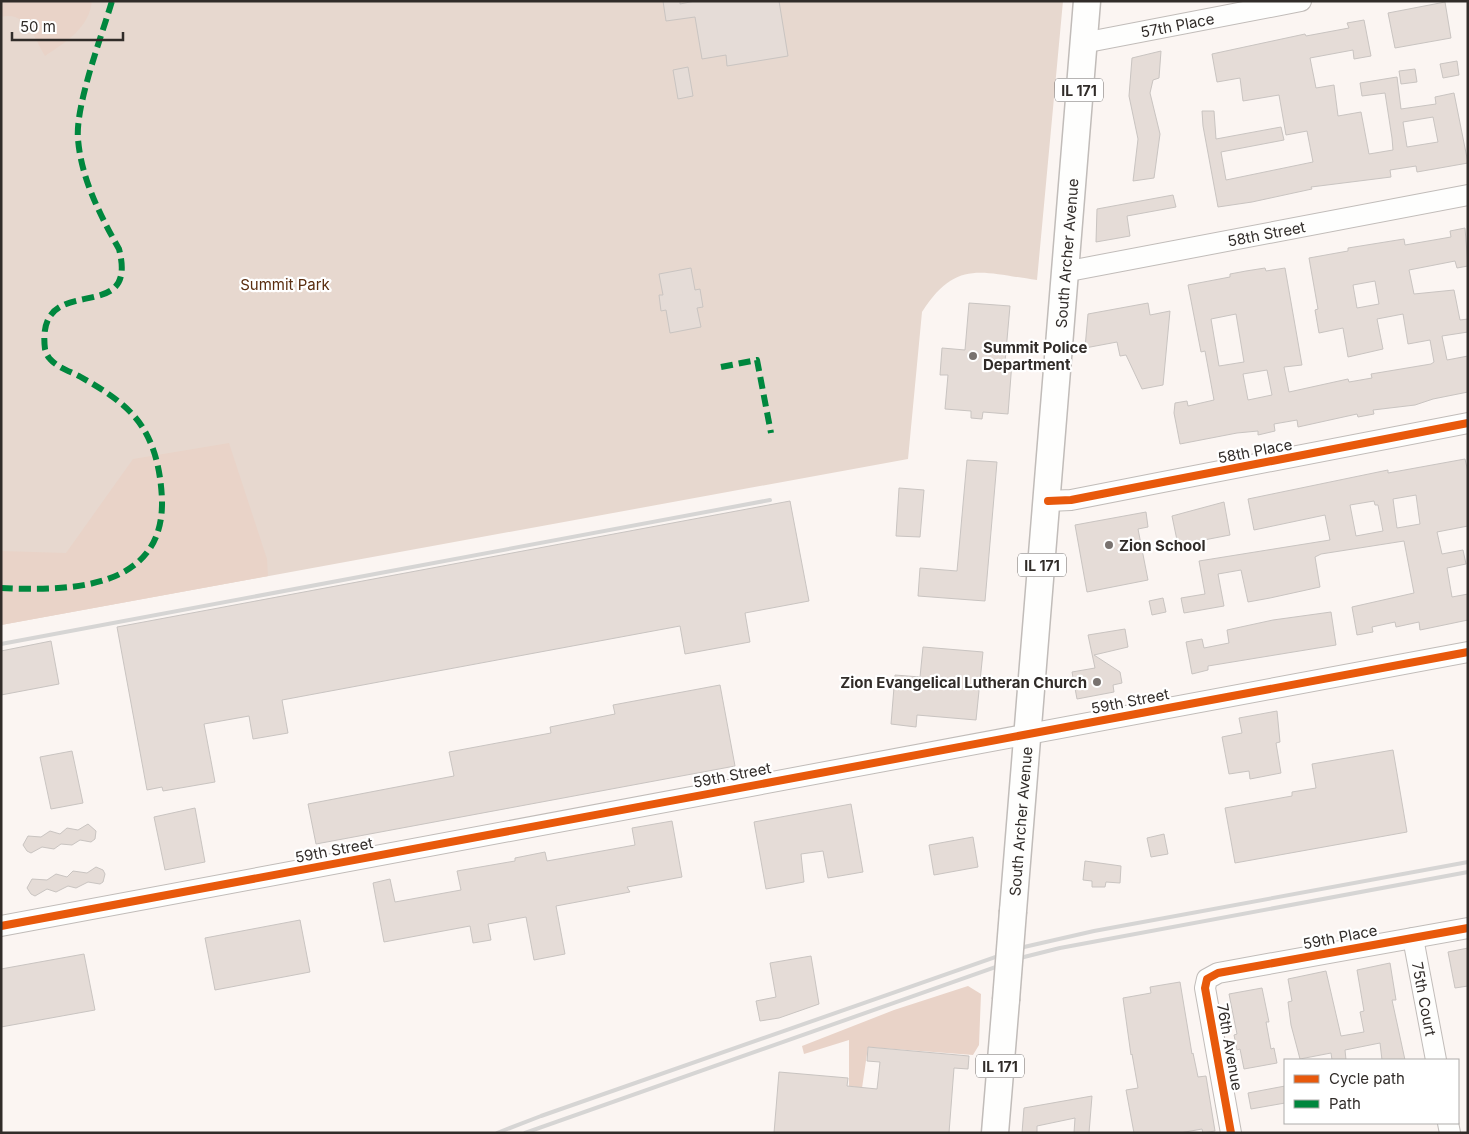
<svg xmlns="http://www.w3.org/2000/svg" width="1469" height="1134" font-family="Inter,sans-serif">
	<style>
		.green { fill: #e7d8cf }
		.forest { fill: #e9d3c8 }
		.building { fill: #e5dcd7; stroke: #c9c4c1; fill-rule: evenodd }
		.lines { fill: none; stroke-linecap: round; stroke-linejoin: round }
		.minor-casing { stroke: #c1bcb9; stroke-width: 22 }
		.major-casing { stroke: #c1bcb9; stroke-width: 29 }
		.minor { stroke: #fefefd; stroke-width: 20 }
		.major { stroke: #fefefd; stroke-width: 26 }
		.rail { stroke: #d6d5d4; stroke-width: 4 }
		.major-bridge-casing { stroke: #c1bcb9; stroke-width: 29; stroke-linecap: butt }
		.major-bridge { stroke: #fefefd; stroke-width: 26 }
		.quiet { stroke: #00873e; stroke-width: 6; stroke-dasharray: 12 6; stroke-linecap: butt }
		.cycleway-casing { stroke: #fff; stroke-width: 11 }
		.cycleway { stroke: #e8590c; stroke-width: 8 }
		.poi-dot { fill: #78726f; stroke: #fff; stroke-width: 2 }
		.labels { text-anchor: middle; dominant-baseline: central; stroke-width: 4.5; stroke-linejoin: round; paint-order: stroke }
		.shield { fill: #fff; stroke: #6f6b69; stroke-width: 1 }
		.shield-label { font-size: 14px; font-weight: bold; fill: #312c29 }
		.street-label { font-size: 15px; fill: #312c29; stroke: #fff }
		.park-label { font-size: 15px; fill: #5a2d0f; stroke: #fff }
		.poi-label { font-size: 15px; font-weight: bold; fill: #312c29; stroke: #fff; text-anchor: start }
	</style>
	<rect width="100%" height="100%" fill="#fbf5f2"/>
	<!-- green -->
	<path class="green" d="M 1,1 L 1063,1 L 1037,280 C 983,273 956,258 922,312 L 908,459 L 1,625 Z"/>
	<!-- forest -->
	<path class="forest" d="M 1,1 L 92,1 C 89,28 66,42 45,56 C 35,39 26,10 1,17 Z
		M 229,443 L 267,559 L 268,576 L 1,625 L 1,551 L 66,553 L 133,459 Z
		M 968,986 L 981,994 L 979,1045 L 973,1055 L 868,1047 L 862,1088 L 849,1086 L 849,1040 L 804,1054 L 802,1046 L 894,1010 Z"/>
	<!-- building -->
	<path class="building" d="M 663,1 L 680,1 L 680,4 L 695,1 L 779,1 L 788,56 L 727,66 L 726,55 L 702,59 L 695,17 L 666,21 Z
		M 1445,2 L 1451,38 L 1395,48 L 1388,13 Z
		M 1364,20 L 1371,56 L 1354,59 L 1353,50 L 1310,58 L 1316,88 L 1334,85 L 1338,116 L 1361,112 L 1369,154 L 1393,150 L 1392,138 L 1385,93 L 1362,96 L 1360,83 L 1397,77 L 1401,109 L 1436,104 L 1435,97 L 1454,93 L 1468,163 L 1417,172 L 1416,166 L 1390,170 L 1391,177 L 1311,187 L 1312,189 L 1252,202 L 1218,207 L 1203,126 L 1202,111 L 1214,111 L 1216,139 L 1281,127 L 1284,140 L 1221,152 L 1226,180 L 1313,162 L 1307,131 L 1286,135 L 1279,95 L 1243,101 L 1240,78 L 1217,82 L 1212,54 L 1305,34 L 1306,36 L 1349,28 L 1347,23 ZM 1433,117 L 1438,142 L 1407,147 L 1403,122 Z
		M 1161,51 L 1159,78 L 1153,80 L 1150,93 L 1160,134 L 1154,178 L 1133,181 L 1138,139 L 1129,96 L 1132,58 Z
		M 1457,61 L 1459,75 L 1443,78 L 1440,64 Z
		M 688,67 L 693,96 L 678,99 L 673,70 Z
		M 1415,69 L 1417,82 L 1401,84 L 1399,71 Z
		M 1173,195 L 1176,207 L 1127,216 L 1130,236 L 1096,242 L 1097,209 Z
		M 1465,228 L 1468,266 L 1457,268 L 1455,261 L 1409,270 L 1414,294 L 1454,290 L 1460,320 L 1468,319 L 1468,332 L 1442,336 L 1447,360 L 1468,356 L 1468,392 L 1433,399 L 1415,405 L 1373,410 L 1374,414 L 1358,417 L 1357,414 L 1298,427 L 1297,420 L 1274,424 L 1275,431 L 1258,435 L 1258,431 L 1237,433 L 1180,444 L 1174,413 L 1175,403 L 1187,401 L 1188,406 L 1214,400 L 1205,351 L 1201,352 L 1188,285 L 1230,277 L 1230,274 L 1246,271 L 1265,268 L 1266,271 L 1285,268 L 1302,365 L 1284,367 L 1289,392 L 1348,379 L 1349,382 L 1372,378 L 1371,374 L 1431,364 L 1434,362 L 1430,340 L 1408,344 L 1403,314 L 1377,319 L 1383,349 L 1348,357 L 1343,328 L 1319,333 L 1315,310 L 1318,309 L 1309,258 L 1348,251 L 1348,248 L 1404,239 L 1405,245 L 1451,237 L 1450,231 ZM 1375,281 L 1379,304 L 1357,308 L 1353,285 ZM 1236,314 L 1244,362 L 1219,366 L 1211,319 ZM 1267,370 L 1272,395 L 1248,400 L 1243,374 Z
		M 691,268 L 695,290 L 700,289 L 703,307 L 697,308 L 701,327 L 670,333 L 666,310 L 661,311 L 659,295 L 663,295 L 659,274 Z
		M 969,303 L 1010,306 L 1005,362 L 1012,362 L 1008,414 L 983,412 L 982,419 L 971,418 L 971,411 L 945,409 L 948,375 L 940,375 L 942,348 L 965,350 Z
		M 1148,303 L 1150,315 L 1170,311 L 1163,385 L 1142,389 L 1126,355 L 1120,356 L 1117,342 L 1085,348 L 1088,314 Z
		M 1465,459 L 1468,472 L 1468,526 L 1437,532 L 1442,554 L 1463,550 L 1466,564 L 1447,568 L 1452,597 L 1468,594 L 1468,620 L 1420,630 L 1419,622 L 1396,627 L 1395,622 L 1372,627 L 1373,632 L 1357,635 L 1352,607 L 1414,593 L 1404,541 L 1321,554 L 1315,557 L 1320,587 L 1270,598 L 1248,602 L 1241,570 L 1218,574 L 1224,606 L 1184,613 L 1181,598 L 1205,594 L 1199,561 L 1330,540 L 1325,515 L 1254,530 L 1248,499 L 1388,470 L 1388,473 ZM 1416,495 L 1420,524 L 1397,528 L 1393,499 ZM 1374,501 L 1375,505 L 1378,505 L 1383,531 L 1356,536 L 1350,505 Z
		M 967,460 L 997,462 L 985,601 L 918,596 L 920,568 L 957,571 Z
		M 899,488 L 924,490 L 920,537 L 896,536 Z
		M 790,501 L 809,601 L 745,613 L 750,642 L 685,654 L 680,626 L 282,700 L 288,733 L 253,739 L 249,716 L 204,724 L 215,782 L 163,791 L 162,787 L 147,790 L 117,627 Z
		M 1224,502 L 1230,535 L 1178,545 L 1172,516 Z
		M 1146,512 L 1148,527 L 1138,529 L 1148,580 L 1087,592 L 1075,525 Z
		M 1163,598 L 1166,612 L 1152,615 L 1149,601 Z
		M 1331,612 L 1336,645 L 1208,666 L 1208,670 L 1192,674 L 1186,642 L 1202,639 L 1204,648 L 1229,643 L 1227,630 L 1273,620 Z
		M 1125,629 L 1128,647 L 1094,655 L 1120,672 L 1122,683 L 1113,685 L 1114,692 L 1077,699 L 1072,672 L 1095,668 L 1088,635 Z
		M 51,641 L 59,684 L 1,695 L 1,651 Z
		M 923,647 L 983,652 L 976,720 L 917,715 L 916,727 L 891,724 L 895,675 L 920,677 Z
		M 720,685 L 735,766 L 316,844 L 308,804 L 454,776 L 449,752 L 551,733 L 550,727 L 615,714 L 613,705 Z
		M 1277,711 L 1280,742 L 1276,743 L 1281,773 L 1250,779 L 1249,771 L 1229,774 L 1222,737 L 1242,733 L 1239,718 Z
		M 1393,750 L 1407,832 L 1235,863 L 1225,808 L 1292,796 L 1292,792 L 1316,788 L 1312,764 Z
		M 72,751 L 83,803 L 51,809 L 40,757 Z
		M 851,804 L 863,872 L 828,878 L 823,851 L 801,854 L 804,882 L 766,889 L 754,822 Z
		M 195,808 L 205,862 L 165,870 L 154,817 Z
		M 672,821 L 682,877 L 627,887 L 630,892 L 556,906 L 565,954 L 534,960 L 526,917 L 488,924 L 491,940 L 473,943 L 470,926 L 384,942 L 373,883 L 390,879 L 395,902 L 461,890 L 457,871 L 515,861 L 515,858 L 545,852 L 547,861 L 635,845 L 632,828 Z
		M 88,824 L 96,831 L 95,839 L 91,842 L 80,840 L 72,845 L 61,844 L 54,849 L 42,847 L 31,853 L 27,851 L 23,845 L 28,836 L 41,837 L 50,831 L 60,834 L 67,828 L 78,830 Z
		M 1164,834 L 1168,854 L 1151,857 L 1147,838 Z
		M 973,837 L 978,867 L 934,875 L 929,845 Z
		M 1085,861 L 1121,866 L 1120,883 L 1106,882 L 1105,887 L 1092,887 L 1092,881 L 1083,880 Z
		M 96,867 L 103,870 L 105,874 L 103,882 L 100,884 L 88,882 L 76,888 L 68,886 L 56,892 L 47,889 L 35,896 L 31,894 L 27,888 L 32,879 L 47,880 L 56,874 L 67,877 L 73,871 L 87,873 Z
		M 300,920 L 310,972 L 215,990 L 205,938 Z
		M 1468,948 L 1468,986 L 1455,988 L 1448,952 Z
		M 84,954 L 95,1010 L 1,1027 L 1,969 Z
		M 811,956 L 819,1004 L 779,1018 L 760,1021 L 756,1001 L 776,997 L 770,963 Z
		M 1390,963 L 1396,1000 L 1392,1000 L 1405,1060 L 1382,1060 L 1380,1043 L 1345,1050 L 1346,1060 L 1332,1060 L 1331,1053 L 1300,1059 L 1291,1025 L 1288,1002 L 1292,1001 L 1288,979 L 1326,971 L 1341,1036 L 1364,1032 L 1360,1012 L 1364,1011 L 1357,970 Z
		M 1180,982 L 1192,1054 L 1193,1053 L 1198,1077 L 1206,1076 L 1215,1131 L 1203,1133 L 1202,1129 L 1180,1133 L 1134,1133 L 1126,1090 L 1138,1088 L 1132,1054 L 1131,1055 L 1123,998 L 1151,993 L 1150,987 Z
		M 1262,988 L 1269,1022 L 1266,1022 L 1271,1049 L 1274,1048 L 1277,1063 L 1244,1069 L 1240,1049 L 1237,1050 L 1234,1035 L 1237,1034 L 1229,994 Z
		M 868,1047 L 969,1056 L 968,1069 L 954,1068 L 949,1133 L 774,1133 L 779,1072 L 848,1078 L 847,1086 L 877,1089 L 880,1062 L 867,1061 Z
		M 1285,1086 L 1285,1103 L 1251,1109 L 1248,1093 Z
		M 1092,1096 L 1089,1133 L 1074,1133 L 1075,1118 L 1037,1126 L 1037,1133 L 1022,1133 L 1024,1108 Z"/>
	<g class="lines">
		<defs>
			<g id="minor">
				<path id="s1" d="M 1083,43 L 1301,1"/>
				<path id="s2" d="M 1064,272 L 1468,195"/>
				<path d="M 1048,501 L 1071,500 L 1163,482 L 1468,423"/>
				<path d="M 1,926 L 1468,652"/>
				<path id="s3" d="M 1413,938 L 1436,1060"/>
				<path d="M 1448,1123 L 1450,1133"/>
				<path d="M 1231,1133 L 1205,988 L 1207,979 L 1218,973 L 1468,928"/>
			</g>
			<g id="major">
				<path id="s4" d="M 1013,911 L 1087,1"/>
				<path d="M 995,1133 L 1006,1000"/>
			</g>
		</defs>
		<!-- minor casing -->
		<use href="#minor" class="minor-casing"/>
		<!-- major casing -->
		<use href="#major" class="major-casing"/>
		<!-- minor -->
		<use href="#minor" class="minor"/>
		<!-- major -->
		<use href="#major" class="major"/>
		<!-- rail -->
		<path class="rail" d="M 1,644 L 770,500
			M 497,1133 L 541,1116 L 1024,947 L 1094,931 L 1468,862
			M 525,1133 L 1024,957 L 1060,948 L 1468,872"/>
		<defs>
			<path id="major-bridge" d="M 1006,1000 L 1013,911"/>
		</defs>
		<!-- major-bridge casing -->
		<use href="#major-bridge" class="major-bridge-casing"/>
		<!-- major-bridge -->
		<use href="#major-bridge" class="major-bridge"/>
		<!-- quiet -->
		<path class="quiet" d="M 721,367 L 757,360 L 771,433
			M 1,588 C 67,591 164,591 162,500 C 161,475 156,449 143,428 C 129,405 102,389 79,376 C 69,371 57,367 50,359 C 47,356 46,352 45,349 C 35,267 140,330 119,249 C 100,215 81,178 78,139 C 75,106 102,35 112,1"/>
		<defs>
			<path id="cycleway" d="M 1048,501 L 1071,500 L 1163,482 L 1468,423
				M 1,926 L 1468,652
				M 1231,1133 L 1205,988 L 1207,979 L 1218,973 L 1468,928"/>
		</defs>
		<!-- cycleway casing -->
		<use href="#cycleway" class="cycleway-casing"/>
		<!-- cycleway -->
		<use href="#cycleway" class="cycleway"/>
	</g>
	<!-- markers -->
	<g class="poi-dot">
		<circle cx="973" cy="356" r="5"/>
		<circle cx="1109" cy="545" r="5"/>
		<circle cx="1097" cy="682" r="5"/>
	</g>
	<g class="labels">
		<!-- shield labels -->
		<g class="shield">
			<rect x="1055" y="78.5" width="48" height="23" rx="4"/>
			<rect x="1018" y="553.5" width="48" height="23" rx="4"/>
			<rect x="976" y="1054.5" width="48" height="23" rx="4"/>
		</g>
		<g class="shield-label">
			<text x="1079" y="90">IL 171</text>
			<text x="1042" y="565">IL 171</text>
			<text x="1000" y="1066">IL 171</text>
		</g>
		<!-- street labels -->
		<g class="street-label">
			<text stroke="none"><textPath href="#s1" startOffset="96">57th Place</textPath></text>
			<text stroke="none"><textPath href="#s2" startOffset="206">58th Street</textPath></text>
			<text stroke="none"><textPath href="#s4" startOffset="660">South Archer Avenue</textPath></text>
			<text transform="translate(1255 451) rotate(-11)">58th Place</text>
			<text transform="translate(1130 701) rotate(-11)">59th Street</text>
			<text transform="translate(732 775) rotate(-11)">59th Street</text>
			<text stroke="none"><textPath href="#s4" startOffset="90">South Archer Avenue</textPath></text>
			<text transform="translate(334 850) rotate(-11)">59th Street</text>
			<text transform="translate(1340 937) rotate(-11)">59th Place</text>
			<text stroke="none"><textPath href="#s3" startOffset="62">75th Court</textPath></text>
			<text transform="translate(1230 1047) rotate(80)">76th Avenue</text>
		</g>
		<!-- park labels -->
		<g class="park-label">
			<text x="285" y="284">Summit Park</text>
		</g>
		<!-- poi labels -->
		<g class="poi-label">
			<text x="983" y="347">Summit Police<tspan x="983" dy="17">Department</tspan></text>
			<text x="1119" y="545">Zion School</text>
			<text x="1087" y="682" text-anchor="end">Zion Evangelical Lutheran Church</text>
		</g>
	</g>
	<!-- border -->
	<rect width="1469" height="1134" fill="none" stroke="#312c29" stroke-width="5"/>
	<!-- legend -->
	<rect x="1284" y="1059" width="175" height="65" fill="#ffffff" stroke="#adaba9"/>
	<rect x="1294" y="1075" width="25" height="8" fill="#e8590c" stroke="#adaba9"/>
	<text x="1329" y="1084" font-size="15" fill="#312c29">Cycle path</text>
	<rect x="1294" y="1100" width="25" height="8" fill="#00873e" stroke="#adaba9"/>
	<text x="1329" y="1109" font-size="15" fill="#312c29">Path</text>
	<!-- scale -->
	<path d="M12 32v8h111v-8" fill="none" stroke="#312c29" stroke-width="2.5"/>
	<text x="20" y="32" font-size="15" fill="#312c29" stroke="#ffffff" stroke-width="4" paint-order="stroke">50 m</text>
</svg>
